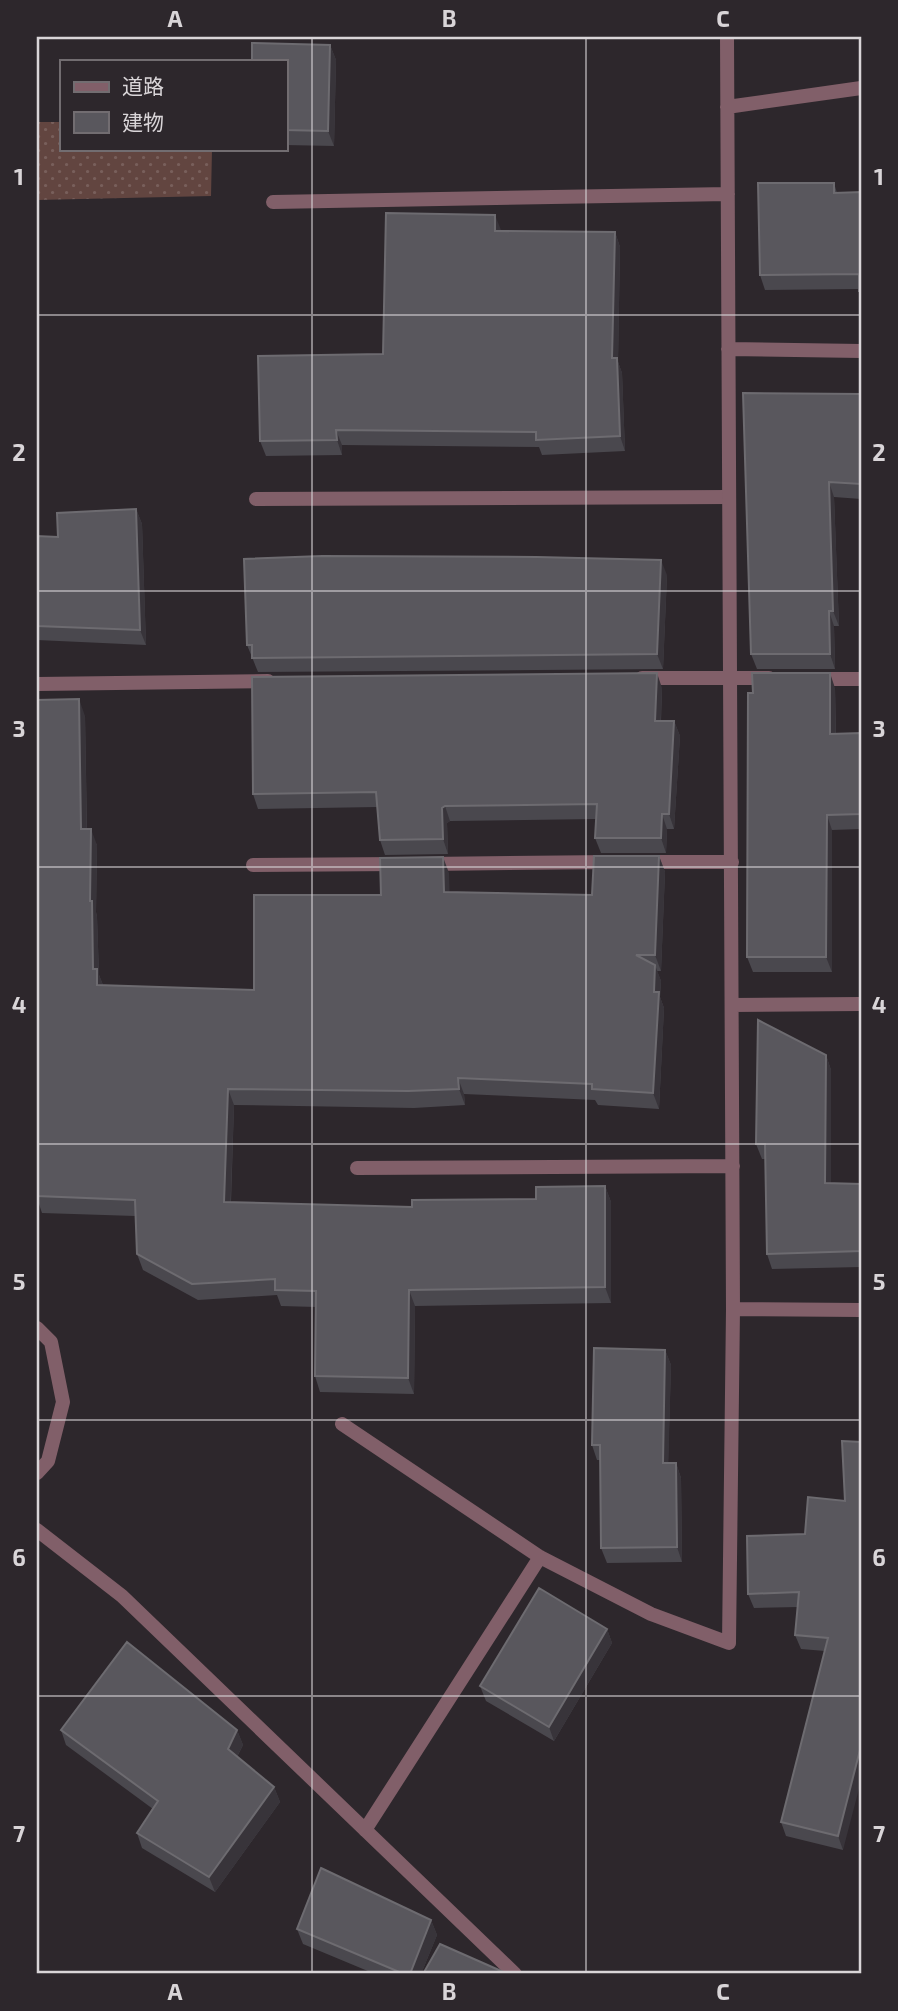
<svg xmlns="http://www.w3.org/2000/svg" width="898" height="2011" font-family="'Exo 2','Noto Sans JP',sans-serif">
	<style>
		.grass { fill: url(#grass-dots) }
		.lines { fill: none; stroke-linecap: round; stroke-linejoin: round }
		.lane { stroke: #815f69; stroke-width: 14 }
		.street { stroke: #815f69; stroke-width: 14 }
		.wall { fill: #4a484e }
		.shaded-wall { fill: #38343a }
		.building { fill: #59575d; stroke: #6d6b70; stroke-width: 2 }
		.grid { fill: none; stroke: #d9d5d8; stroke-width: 2; stroke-opacity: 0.55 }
		.neatline { fill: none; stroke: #d9d5d8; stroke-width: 2.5 }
		.grid-label { font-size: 23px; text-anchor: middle; font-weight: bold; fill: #d9d5d8 }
	</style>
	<defs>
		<pattern id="grass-dots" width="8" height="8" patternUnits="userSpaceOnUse" patternTransform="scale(1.75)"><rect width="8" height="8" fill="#624540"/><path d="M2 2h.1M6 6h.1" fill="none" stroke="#785f5b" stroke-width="1.8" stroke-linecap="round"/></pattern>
	</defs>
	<rect width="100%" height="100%" fill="#2d272c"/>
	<!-- grass -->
	<path class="grass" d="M 37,122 L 61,122 L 61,149 L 212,149 L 211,196 L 37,200 Z"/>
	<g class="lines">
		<!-- lane -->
		<path class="lane" d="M 256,499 L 729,497"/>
		<!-- street -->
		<path class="street" d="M 727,107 L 861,88
			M 273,202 L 728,194
			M 728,349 L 861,351
			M 642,678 L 769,678
			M 814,679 L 861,679
			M 37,684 L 268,681
			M 643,862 L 732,862
			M 426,864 L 612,862
			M 253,865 L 399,864
			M 732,1005 L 861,1004
			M 357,1168 L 733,1166
			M 733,1309 L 861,1310
			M 37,1328 L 51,1342 L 63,1402 L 48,1461 L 37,1473
			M 342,1424 L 540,1557 L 651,1614 L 729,1643 L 733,1309 L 727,37
			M 37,1530 L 122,1596 L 515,1974
			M 365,1830 L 540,1557"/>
	</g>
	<!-- wall -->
	<path class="wall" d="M 330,45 L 336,60 L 334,146 L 285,145 L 285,61 Z
		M 834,183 L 837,193 L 861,192 L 861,298 L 859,289 L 765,290 L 760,275 Z
		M 501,231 L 615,232 L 620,247 L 618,362 L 622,373 L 625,451 L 542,455 L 539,447 L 342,445 L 342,455 L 266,456 L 260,441 L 383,354 Z
		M 861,394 L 861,499 L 834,497 L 839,626 L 834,626 L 835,669 L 757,669 L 751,654 Z
		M 136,509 L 142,524 L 146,645 L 37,640 L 37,536 L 58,537 Z
		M 667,575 L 663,669 L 258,672 L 247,645 Z
		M 662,688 L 661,721 L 674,721 L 680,736 L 674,829 L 667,829 L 666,853 L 601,853 L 595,838 L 596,819 L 450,821 L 447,823 L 448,854 L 385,855 L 380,840 L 377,807 L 258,809 L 253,794 Z
		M 835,688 L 836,734 L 861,733 L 861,829 L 832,830 L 832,972 L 753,972 L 747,957 Z
		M 37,700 L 85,716 L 87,829 L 97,845 L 96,912 L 97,917 L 99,975 L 103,985 L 254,990 L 381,895 L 449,873 L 449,892 L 592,895 L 659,856 L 665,872 L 661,971 L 657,971 L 661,981 L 660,997 L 664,1008 L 659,1109 L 598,1105 L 595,1100 L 464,1094 L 465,1105 L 414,1108 L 234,1105 L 231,1202 L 412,1207 L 536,1199 L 605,1186 L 611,1202 L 611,1303 L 415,1306 L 414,1394 L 320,1392 L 315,1376 L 316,1307 L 281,1306 L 277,1295 L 198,1300 L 143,1270 L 137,1254 L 135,1216 L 42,1213 L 37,1198 Z
		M 826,1055 L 831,1070 L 831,1183 L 861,1184 L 861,1267 L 772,1269 L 767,1254 L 765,1159 L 762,1159 L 756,1144 Z
		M 665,1350 L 671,1365 L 668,1463 L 676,1463 L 681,1478 L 682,1562 L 607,1563 L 601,1548 L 600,1460 L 597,1460 L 592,1445 Z
		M 861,1442 L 843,1850 L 786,1836 L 781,1822 L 825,1651 L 801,1649 L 795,1635 L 798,1607 L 754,1608 L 748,1594 L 805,1534 L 845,1501 Z
		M 607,1629 L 612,1643 L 554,1741 L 486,1701 L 480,1686 Z
		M 61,1730 L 237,1730 L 243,1745 L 237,1757 L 274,1787 L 280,1802 L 215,1892 L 142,1848 L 137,1833 L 153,1809 L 66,1745 Z
		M 431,1920 L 437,1935 L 421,1974 L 375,1974 L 303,1944 L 297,1929 Z"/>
	<!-- shaded-wall -->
	<path class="shaded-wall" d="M 330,45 L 336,60 L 334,146 L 328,131 Z
		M 495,215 L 501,230 L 501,246 L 495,231 Z
		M 615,232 L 620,247 L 618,362 L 622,373 L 625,451 L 620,436 L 612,358 Z
		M 336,430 L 342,445 L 342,455 L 337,440 Z
		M 829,482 L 834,497 L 839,626 L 833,611 Z
		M 136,509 L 142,524 L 146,645 L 140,630 Z
		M 661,560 L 667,575 L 663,669 L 657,654 Z
		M 829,611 L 834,626 L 835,669 L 830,654 Z
		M 657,673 L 662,688 L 660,736 L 655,721 Z
		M 830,673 L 835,688 L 836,749 L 830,734 Z
		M 79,699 L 85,716 L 87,845 L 81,829 Z
		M 674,721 L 680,736 L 674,829 L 669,814 Z
		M 445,806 L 450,821 L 447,823 L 448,854 L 443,839 L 442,808 Z
		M 662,814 L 667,829 L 666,853 L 661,838 Z
		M 827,815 L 832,830 L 832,972 L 826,957 Z
		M 91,829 L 97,845 L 96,912 L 97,917 L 99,975 L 103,985 L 97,985 L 93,969 L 90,901 Z
		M 659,856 L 665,872 L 661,971 L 655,955 Z
		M 443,857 L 449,873 L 450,908 L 444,892 Z
		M 655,965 L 661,981 L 660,997 L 664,1008 L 659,1109 L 653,1093 Z
		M 826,1055 L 831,1070 L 831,1198 L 825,1183 Z
		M 458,1078 L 464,1094 L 465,1105 L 459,1089 Z
		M 228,1089 L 234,1105 L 230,1218 L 224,1202 Z
		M 605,1186 L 611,1202 L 611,1303 L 605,1287 Z
		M 409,1290 L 415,1306 L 414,1394 L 408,1378 Z
		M 665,1350 L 671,1365 L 668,1478 L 663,1463 Z
		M 676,1463 L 681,1478 L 682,1562 L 677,1547 Z
		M 607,1629 L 612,1643 L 554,1741 L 549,1727 Z
		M 237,1730 L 243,1745 L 233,1764 L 228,1749 Z
		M 861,1746 L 861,1781 L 843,1850 L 838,1836 Z
		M 274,1787 L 280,1802 L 215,1892 L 209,1877 Z
		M 431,1920 L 437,1935 L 421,1974 L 410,1974 Z"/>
	<!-- building -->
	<path class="building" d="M 252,43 L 330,45 L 328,131 L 285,130 L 285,61 L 252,61 Z
		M 758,183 L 834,183 L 834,193 L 861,192 L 861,291 L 859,291 L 859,274 L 760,275 Z
		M 386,213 L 495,215 L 495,231 L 615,232 L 612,358 L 617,358 L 620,436 L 536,440 L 536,432 L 336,430 L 337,440 L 260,441 L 258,356 L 383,354 Z
		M 743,393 L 861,394 L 861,484 L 829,482 L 833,611 L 829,611 L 830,654 L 751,654 Z
		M 136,509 L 140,630 L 37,626 L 37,536 L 58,537 L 57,513 Z
		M 322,556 L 537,557 L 661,560 L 657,654 L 252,658 L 252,645 L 247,645 L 244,559 Z
		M 657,673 L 655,721 L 674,721 L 669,814 L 662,814 L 661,838 L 595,838 L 597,804 L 445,806 L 442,808 L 443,839 L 380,840 L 376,792 L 253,794 L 252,677 Z
		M 752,673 L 830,673 L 830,734 L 861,733 L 861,814 L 827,815 L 826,957 L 747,957 L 748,693 L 753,693 Z
		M 79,699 L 81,829 L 91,829 L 90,901 L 92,901 L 93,969 L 97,969 L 97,985 L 254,990 L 254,895 L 381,895 L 380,858 L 443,857 L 444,892 L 592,895 L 594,856 L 659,856 L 655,955 L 636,955 L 655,965 L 654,992 L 659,992 L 653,1093 L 592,1089 L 592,1084 L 458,1078 L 459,1089 L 408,1091 L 228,1089 L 224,1202 L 412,1207 L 412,1200 L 536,1199 L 536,1187 L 605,1186 L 605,1287 L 409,1290 L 408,1378 L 315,1376 L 316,1291 L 275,1290 L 275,1279 L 192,1284 L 137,1254 L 135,1200 L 37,1196 L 38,1123 L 37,1123 L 37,700 Z
		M 758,1020 L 826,1055 L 825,1183 L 861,1184 L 861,1251 L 767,1254 L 765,1144 L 756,1144 Z
		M 594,1348 L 665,1350 L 663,1463 L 676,1463 L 677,1547 L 601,1548 L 600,1445 L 592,1445 Z
		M 842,1441 L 861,1442 L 861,1746 L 838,1836 L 781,1822 L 828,1638 L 795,1635 L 799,1592 L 748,1594 L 747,1536 L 805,1534 L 808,1497 L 845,1501 Z
		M 539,1588 L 607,1629 L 549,1727 L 480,1686 Z
		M 127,1642 L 237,1730 L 228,1749 L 274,1787 L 209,1877 L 137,1833 L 158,1801 L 61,1730 Z
		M 321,1868 L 431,1920 L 410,1974 L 404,1974 L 297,1929 Z
		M 440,1944 L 508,1974 L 423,1974 Z"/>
	<!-- grid -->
	<path class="grid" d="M 312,37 L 312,1974M 586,37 L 586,1974M 37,315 L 861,315M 37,591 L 861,591M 37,867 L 861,867M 37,1144 L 861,1144M 37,1420 L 861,1420M 37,1696 L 861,1696"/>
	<!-- border -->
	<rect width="898" height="2011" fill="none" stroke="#2d272c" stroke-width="77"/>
	<!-- legend -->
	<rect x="60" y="60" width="228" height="91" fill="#2d272c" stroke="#726d71" stroke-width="2"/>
	<rect x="74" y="82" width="35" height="10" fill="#815f69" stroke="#726d71" stroke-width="2"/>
	<text x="122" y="94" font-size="21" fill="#d9d5d8">道路</text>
	<rect x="74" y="112" width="35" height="21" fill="#59575d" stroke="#726d71" stroke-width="2"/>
	<text x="122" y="130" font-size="21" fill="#d9d5d8">建物</text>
	<rect x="38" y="38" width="822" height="1934" class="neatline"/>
	<g class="grid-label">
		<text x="175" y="27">A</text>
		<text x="449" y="27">B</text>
		<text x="723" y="27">C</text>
		<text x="19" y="185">1</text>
		<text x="879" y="185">1</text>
		<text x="19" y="461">2</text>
		<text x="879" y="461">2</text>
		<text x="19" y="737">3</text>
		<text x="879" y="737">3</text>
		<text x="19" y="1013">4</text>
		<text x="879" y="1013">4</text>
		<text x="19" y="1290">5</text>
		<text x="879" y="1290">5</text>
		<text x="19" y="1566">6</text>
		<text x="879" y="1566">6</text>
		<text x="19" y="1842">7</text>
		<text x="879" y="1842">7</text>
		<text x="175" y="2000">A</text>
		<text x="449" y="2000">B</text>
		<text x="723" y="2000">C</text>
	</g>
</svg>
